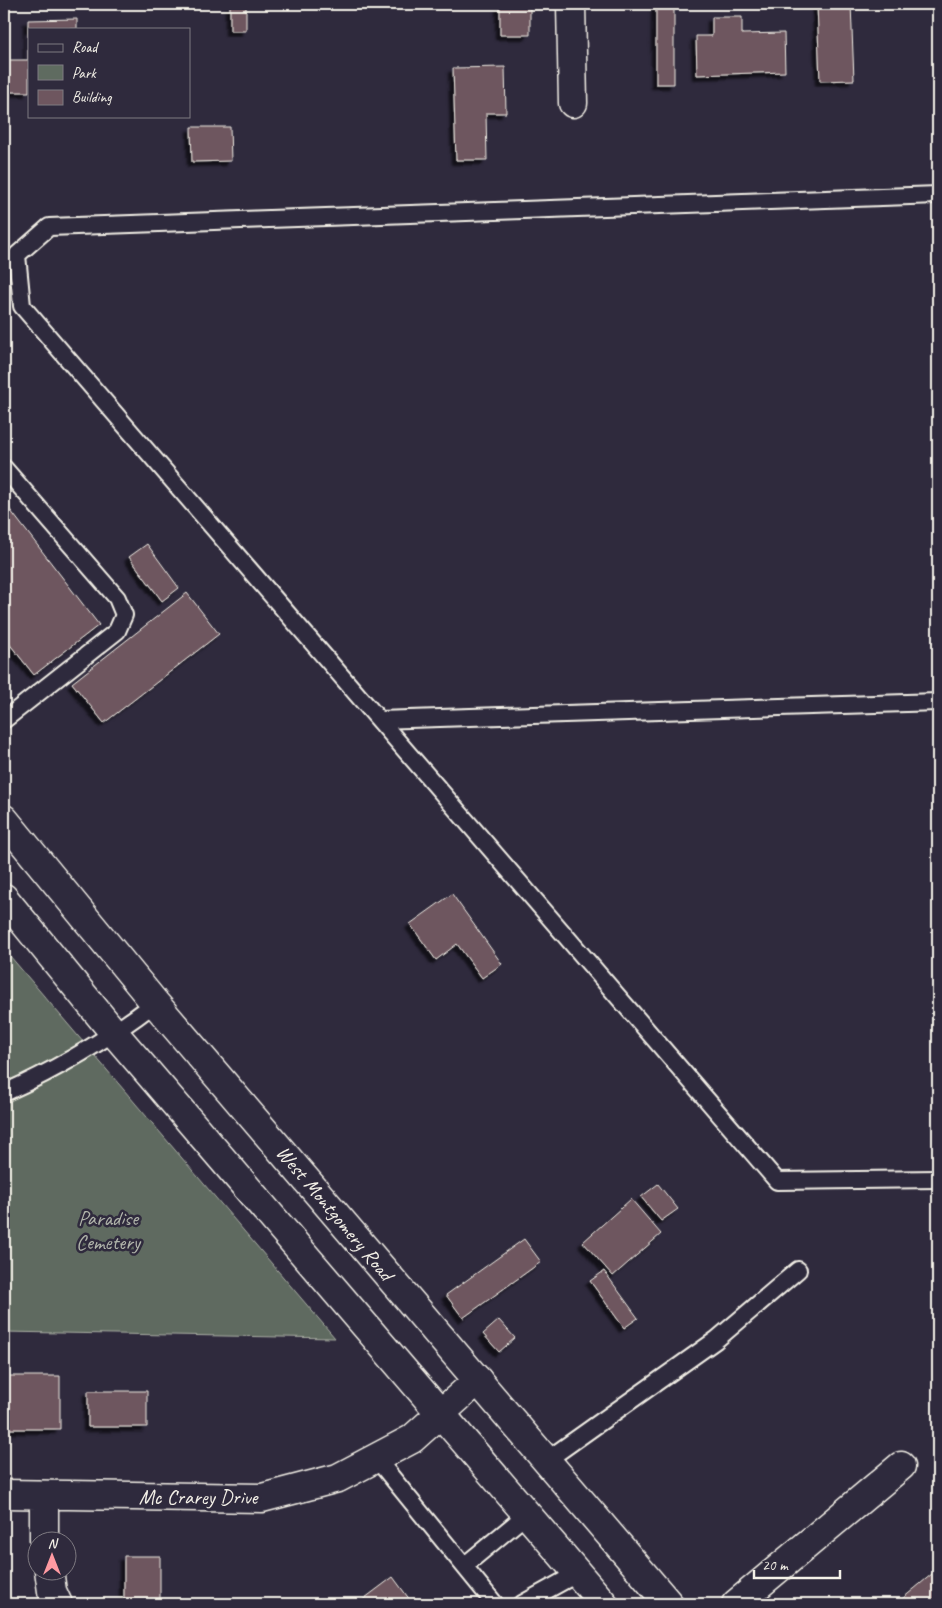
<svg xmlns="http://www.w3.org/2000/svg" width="942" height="1608" font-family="Caveat,sans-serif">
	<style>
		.green { fill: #5f6b60; stroke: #aaaea4 }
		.building { fill: #6e565f; stroke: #f4f1e8; filter: url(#shadow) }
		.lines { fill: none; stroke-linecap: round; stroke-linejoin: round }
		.lane-casing { stroke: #f4f1e8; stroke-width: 20 }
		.street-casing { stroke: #f4f1e8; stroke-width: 31 }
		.secondary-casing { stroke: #f4f1e8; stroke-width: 31 }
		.lane { stroke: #2f2a3d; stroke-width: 16 }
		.street { stroke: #2f2a3d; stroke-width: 28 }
		.secondary { stroke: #2f2a3d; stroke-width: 28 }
		.labels { text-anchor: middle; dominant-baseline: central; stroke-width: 5; stroke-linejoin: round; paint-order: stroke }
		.street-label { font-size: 21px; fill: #f4f1e8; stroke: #2f2a3d }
		.park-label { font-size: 21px; fill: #b1b5ab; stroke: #2f2a3d }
	</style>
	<defs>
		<filter id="shadow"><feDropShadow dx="-4.5" dy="4.5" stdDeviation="1" flood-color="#0009"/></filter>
	</defs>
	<rect width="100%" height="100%" fill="#2f2a3d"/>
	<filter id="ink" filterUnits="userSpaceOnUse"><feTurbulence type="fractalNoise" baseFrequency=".02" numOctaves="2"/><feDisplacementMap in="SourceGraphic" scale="10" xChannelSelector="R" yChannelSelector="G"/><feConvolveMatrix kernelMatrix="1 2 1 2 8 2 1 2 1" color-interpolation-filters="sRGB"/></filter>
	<g filter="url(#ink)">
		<!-- green -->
		<path class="green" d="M 4,949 L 335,1338 L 4,1332 Z"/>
		<!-- building -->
		<path class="building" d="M 500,4 L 530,4 L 530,35 L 500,35 Z
			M 656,4 L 674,4 L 674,84 L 656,84 Z
			M 817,4 L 851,4 L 854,80 L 820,81 Z
			M 230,5 L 246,5 L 246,31 L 230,31 Z
			M 712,17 L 742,17 L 742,34 L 784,33 L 785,72 L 697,75 L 696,36 L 712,36 Z
			M 77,19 L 77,29 L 29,29 L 29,92 L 4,92 L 4,60 L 28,60 L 28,20 Z
			M 505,67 L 506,113 L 486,113 L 487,160 L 456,160 L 453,68 Z
			M 191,127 L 230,127 L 231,161 L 192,162 Z
			M 4,502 L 99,625 L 34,675 L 4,637 Z
			M 147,544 L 179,588 L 162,601 L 129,557 Z
			M 187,593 L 219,634 L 104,723 L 72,683 Z
			M 452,894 L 502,964 L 482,978 L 457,944 L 436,960 L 410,924 Z
			M 658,1184 L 678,1209 L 661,1221 L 641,1197 Z
			M 631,1199 L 661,1234 L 613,1276 L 583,1242 Z
			M 524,1239 L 541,1262 L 463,1318 L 446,1295 Z
			M 604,1271 L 638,1318 L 624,1328 L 590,1281 Z
			M 499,1320 L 515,1338 L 499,1352 L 483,1334 Z
			M 4,1376 L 60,1376 L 60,1429 L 4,1429 Z
			M 88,1391 L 147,1391 L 147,1427 L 88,1427 Z
			M 124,1556 L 160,1556 L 160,1600 L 124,1600 Z
			M 938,1569 L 938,1604 L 896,1604 Z
			M 393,1577 L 413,1604 L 357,1604 Z"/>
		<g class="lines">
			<defs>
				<path id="lane" d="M 938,195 L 49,227 L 17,255 L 22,306 L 777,1181 L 938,1179
					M 4,468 L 117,598 L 124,615 L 117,631 L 4,720
					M 379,720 L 938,702
					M 4,1093 C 58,1069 108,1039 155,1003
					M 376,1458 L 495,1604
					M 547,1460 L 716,1340 L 798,1270
					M 464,1566 L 527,1514
					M 522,1604 L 578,1573"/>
				<path id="street" d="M 571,4 L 573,103
					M 4,1494 L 262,1498 L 338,1478 L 412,1439 L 478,1380
					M 44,1496 L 44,1540
					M 49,1570 L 52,1591 L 58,1604
					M 736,1604 L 901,1466"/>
				<path id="secondary" d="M 4,819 L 155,1003 L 669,1604
					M 4,898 L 115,1034 L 604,1604"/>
			</defs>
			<!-- lane casing -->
			<use href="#lane" class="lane-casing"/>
			<!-- street casing -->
			<use href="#street" class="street-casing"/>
			<!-- secondary casing -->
			<use href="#secondary" class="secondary-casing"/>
			<!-- lane -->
			<use href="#lane" class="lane"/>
			<!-- street -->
			<use href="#street" class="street"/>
			<!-- secondary -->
			<use href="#secondary" class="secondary"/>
		</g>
	</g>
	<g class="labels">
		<!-- street labels -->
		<g class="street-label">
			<text transform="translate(335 1213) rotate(50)">West Montgomery Road</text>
			<text x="198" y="1497">Mc Crarey Drive</text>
		</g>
		<!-- park labels -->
		<g class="park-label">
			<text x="108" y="1218">Paradise<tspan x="108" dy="24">Cemetery</tspan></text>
		</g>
	</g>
	<!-- margin -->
	<rect width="942" height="1608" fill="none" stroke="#2f2a3d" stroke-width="20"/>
	<rect x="10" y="10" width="922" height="1588" fill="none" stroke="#f4f1e8" stroke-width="2" filter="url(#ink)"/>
	<!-- legend -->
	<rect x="28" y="28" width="162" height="90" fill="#2f2a3d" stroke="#7e7a81"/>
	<rect x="38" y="44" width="25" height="8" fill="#2f2a3d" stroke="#7e7a81"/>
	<text x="72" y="52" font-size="15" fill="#f4f1e8">Road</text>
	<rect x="38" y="65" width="25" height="15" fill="#5f6b60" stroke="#7e7a81"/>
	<text x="72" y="78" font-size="15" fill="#f4f1e8">Park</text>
	<rect x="38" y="90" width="25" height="15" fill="#6e565f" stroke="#7e7a81"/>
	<text x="72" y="102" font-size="15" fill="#f4f1e8">Building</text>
	<!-- north arrow -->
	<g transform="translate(52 1556)"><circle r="24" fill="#2f2a3d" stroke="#7e7a81"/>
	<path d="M0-4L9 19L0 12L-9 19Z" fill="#ff9aa2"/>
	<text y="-8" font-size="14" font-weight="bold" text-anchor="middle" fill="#f4f1e8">N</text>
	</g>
	<!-- scale -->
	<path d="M754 1570v8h86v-8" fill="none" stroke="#f4f1e8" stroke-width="2.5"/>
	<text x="762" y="1570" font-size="15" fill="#f4f1e8" stroke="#2f2a3d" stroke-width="4" paint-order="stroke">20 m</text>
</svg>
